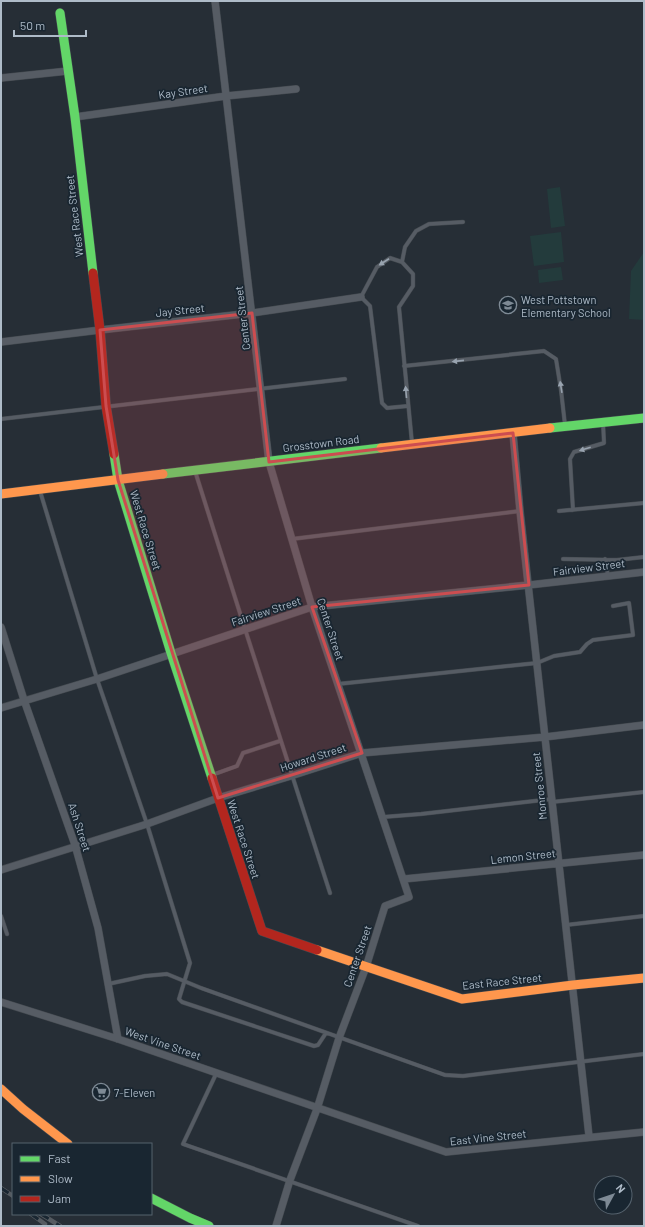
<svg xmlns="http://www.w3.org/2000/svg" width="645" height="1227" font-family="Barlow,sans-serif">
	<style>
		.green { fill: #233b3c }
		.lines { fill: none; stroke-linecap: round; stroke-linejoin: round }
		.lane-casing { stroke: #444a50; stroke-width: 4.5 }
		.street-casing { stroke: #444a50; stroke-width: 8 }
		.fast-casing { stroke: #444a50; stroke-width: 10 }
		.slow-casing { stroke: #444a50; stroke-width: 10 }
		.jam-casing { stroke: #444a50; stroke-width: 10 }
		.lane { stroke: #565c64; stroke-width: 3.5 }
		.street { stroke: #565c64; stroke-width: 7 }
		.fast { stroke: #63d668; stroke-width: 9 }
		.slow { stroke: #ff974d; stroke-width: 9 }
		.jam { stroke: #b3261e; stroke-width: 9 }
		.rail-casing { stroke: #555b61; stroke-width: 4.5 }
		.rail { stroke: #192631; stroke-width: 3; stroke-dasharray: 9; stroke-linecap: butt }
		.oneway { fill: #98a3af }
		.marked { fill: #cc4d50; fill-opacity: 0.2; stroke: #cc4d50; stroke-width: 3; stroke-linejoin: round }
		.labels { text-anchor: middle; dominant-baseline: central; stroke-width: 3.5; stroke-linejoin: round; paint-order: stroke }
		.street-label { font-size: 11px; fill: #aebbc8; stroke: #192631 }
		.poi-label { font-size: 11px; fill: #aebbc8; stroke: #192631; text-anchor: start }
	</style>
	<rect width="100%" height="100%" fill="#262e36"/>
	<!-- green -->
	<path class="green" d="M 560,187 L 565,226 L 551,228 L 547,189 Z
		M 561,232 L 564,262 L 534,266 L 530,236 Z
		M 644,252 L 644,320 L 629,319 L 631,271 Z
		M 561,267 L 563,280 L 539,283 L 538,270 Z"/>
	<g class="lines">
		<defs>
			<path id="lane" d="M 402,262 L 405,247 L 416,231 L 429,224 L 463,222
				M 404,366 L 544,351 L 556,359 L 561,390 L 565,425
				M 408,406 L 387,408 L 382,403 L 370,306 L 361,297 L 377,267 L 390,258 L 402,262 L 413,274 L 413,286 L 399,307 L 412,443
				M 1,419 L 345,379
				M 195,471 L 245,629 L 330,893
				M 40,491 L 97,679 L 147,824 L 190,963 L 179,999 L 182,1002 L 314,1046 L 318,1045 L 326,1033
				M 573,510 L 570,459 L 574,452 L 604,443 L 603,422
				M 559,511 L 644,503
				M 292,539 L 520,511
				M 563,559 L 617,560 L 644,557
				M 605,559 L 608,576
				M 338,684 L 537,663 L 554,656 L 580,652 L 587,644 L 593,640 L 633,635 L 629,603 L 613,606
				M 212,775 L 237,766 L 243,753 L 280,741
				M 552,802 L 644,792
				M 383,817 L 421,814 L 552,799
				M 1,916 L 7,934
				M 566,925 L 644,916
				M 108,984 L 145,976 L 167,974 L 201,988 L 445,1075 L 463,1076 L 644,1054
				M 216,1074 L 183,1144 L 418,1226"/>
			<path id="street" d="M 215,1 L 269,462 L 312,607 L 409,897 L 385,906 L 366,967 L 339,1038 L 317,1109 L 290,1180 L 276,1226
				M 1,78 L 68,71
				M 75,117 L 226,96 L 296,89
				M 1,342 L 100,330 L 252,313 L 361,297
				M 513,433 L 520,511 L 589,1136
				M 1,627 L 24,700 L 75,845 L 98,928 L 118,1039
				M 1,708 L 97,679 L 312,607 L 529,585 L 644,572
				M 1,870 L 147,824 L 218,798 L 291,776 L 362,753 L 545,737 L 644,725
				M 404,879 L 644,855
				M 1,1002 L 118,1039 L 446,1152 L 644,1132"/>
			<path id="fast" d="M 60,13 L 75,117 L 93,273
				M 550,428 L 644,418
				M 114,454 L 118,480 L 171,653 L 212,778
				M 163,474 L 381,448
				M 151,1198 L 190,1218 L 209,1226"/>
			<path id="slow" d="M 381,448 L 550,428
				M 1,494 L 163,474
				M 317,950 L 462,999 L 573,985 L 644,978
				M 1,1089 L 23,1109 L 68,1144"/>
			<path id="jam" d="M 93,273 L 100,330 L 106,406 L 114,454
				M 212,778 L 262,931 L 317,950"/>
		</defs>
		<!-- lane casing -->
		<use href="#lane" class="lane-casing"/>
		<!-- street casing -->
		<use href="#street" class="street-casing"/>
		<!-- fast casing -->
		<use href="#fast" class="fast-casing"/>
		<!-- slow casing -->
		<use href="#slow" class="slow-casing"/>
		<!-- jam casing -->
		<use href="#jam" class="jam-casing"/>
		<!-- lane -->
		<use href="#lane" class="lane"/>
		<!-- street -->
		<use href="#street" class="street"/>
		<!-- fast -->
		<use href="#fast" class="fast"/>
		<!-- slow -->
		<use href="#slow" class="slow"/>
		<!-- jam -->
		<use href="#jam" class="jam"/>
		<defs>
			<path id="rail" d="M 1,1188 L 13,1196
				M 31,1214 L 45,1224
				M 41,1214 L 60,1226"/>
		</defs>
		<!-- rail casing -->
		<use href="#rail" class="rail-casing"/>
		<!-- rail -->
		<use href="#rail" class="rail"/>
	</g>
	<!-- one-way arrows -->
	<defs><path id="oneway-solid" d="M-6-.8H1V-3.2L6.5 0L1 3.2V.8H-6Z"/></defs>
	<g class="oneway">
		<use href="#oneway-solid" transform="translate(384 262) rotate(147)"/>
		<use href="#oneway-solid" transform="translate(458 361) rotate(174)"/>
		<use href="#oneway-solid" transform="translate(561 387) rotate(-99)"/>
		<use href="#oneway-solid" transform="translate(406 392) rotate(-95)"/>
		<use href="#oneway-solid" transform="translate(585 449) rotate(163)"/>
	</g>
	<!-- marked area -->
	<path class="marked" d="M 252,313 L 269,462 L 513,433 L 529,585 L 312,607 L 362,753 L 218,798 L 118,480 L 106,406 L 100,330 Z"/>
	<!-- icons -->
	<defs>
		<symbol id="school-ring" viewBox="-11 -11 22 22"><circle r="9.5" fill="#192631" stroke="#7e8a95" stroke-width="1.5"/><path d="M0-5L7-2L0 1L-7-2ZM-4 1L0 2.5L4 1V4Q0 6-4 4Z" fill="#7e8a95"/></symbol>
		<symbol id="supermarket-ring" viewBox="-11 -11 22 22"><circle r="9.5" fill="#192631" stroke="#7e8a95" stroke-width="1.5"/><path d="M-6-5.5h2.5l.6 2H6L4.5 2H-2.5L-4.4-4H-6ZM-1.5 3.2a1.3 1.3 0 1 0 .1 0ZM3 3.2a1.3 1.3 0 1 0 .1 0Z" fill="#7e8a95"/></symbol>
	</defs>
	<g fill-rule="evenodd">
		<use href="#school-ring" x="498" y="295" width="20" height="20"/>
		<use href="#supermarket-ring" x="91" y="1082" width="20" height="20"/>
	</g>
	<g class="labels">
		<!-- street labels -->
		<g class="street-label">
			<text transform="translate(183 91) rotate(-8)">Kay Street</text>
			<text transform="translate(74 216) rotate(-97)">West Race Street</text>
			<text transform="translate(180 310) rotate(-6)">Jay Street</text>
			<text transform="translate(242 318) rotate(-97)">Center Street</text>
			<text transform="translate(321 443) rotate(-7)">Grosstown Road</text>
			<text transform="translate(146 530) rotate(73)">West Race Street</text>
			<text transform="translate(589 567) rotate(-7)">Fairview Street</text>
			<text transform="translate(266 611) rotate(-18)">Fairview Street</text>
			<text transform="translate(331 629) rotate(72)">Center Street</text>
			<text transform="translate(313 757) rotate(-18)">Howard Street</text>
			<text transform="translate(539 786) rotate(-96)">Monroe Street</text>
			<text transform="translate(80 827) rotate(72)">Ash Street</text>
			<text transform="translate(244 839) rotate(72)">West Race Street</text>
			<text transform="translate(523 856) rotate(-6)">Lemon Street</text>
			<text transform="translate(357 956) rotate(-71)">Center Street</text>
			<text transform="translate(502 981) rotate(-6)">East Race Street</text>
			<text transform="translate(163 1043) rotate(19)">West Vine Street</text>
			<text transform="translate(488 1137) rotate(-6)">East Vine Street</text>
		</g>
		<!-- poi labels -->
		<g class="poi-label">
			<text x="521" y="299">West Pottstown<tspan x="521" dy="13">Elementary School</tspan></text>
			<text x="114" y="1092">7-Eleven</text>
		</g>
	</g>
	<!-- border -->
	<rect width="645" height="1227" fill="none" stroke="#aebbc8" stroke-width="4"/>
	<!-- legend -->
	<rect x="12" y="1143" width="140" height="72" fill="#192631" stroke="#55626d"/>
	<rect x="20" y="1156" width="20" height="6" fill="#63d668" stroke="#55626d"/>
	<text x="48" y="1163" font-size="12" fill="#aebbc8">Fast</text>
	<rect x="20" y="1176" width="20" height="6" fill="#ff974d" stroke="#55626d"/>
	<text x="48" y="1183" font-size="12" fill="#aebbc8">Slow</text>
	<rect x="20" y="1196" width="20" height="6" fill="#b3261e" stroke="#55626d"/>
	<text x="48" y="1203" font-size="12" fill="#aebbc8">Jam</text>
	<!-- north arrow -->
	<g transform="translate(613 1195) rotate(50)"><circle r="19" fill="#192631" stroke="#55626d"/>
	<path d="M0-3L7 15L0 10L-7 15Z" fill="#7e8a95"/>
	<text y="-6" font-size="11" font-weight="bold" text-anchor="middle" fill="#aebbc8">N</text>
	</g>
	<!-- scale -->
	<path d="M14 30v6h72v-6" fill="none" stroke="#aebbc8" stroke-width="2"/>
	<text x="20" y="30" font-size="12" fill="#aebbc8" stroke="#192631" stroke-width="3" paint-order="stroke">50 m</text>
</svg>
